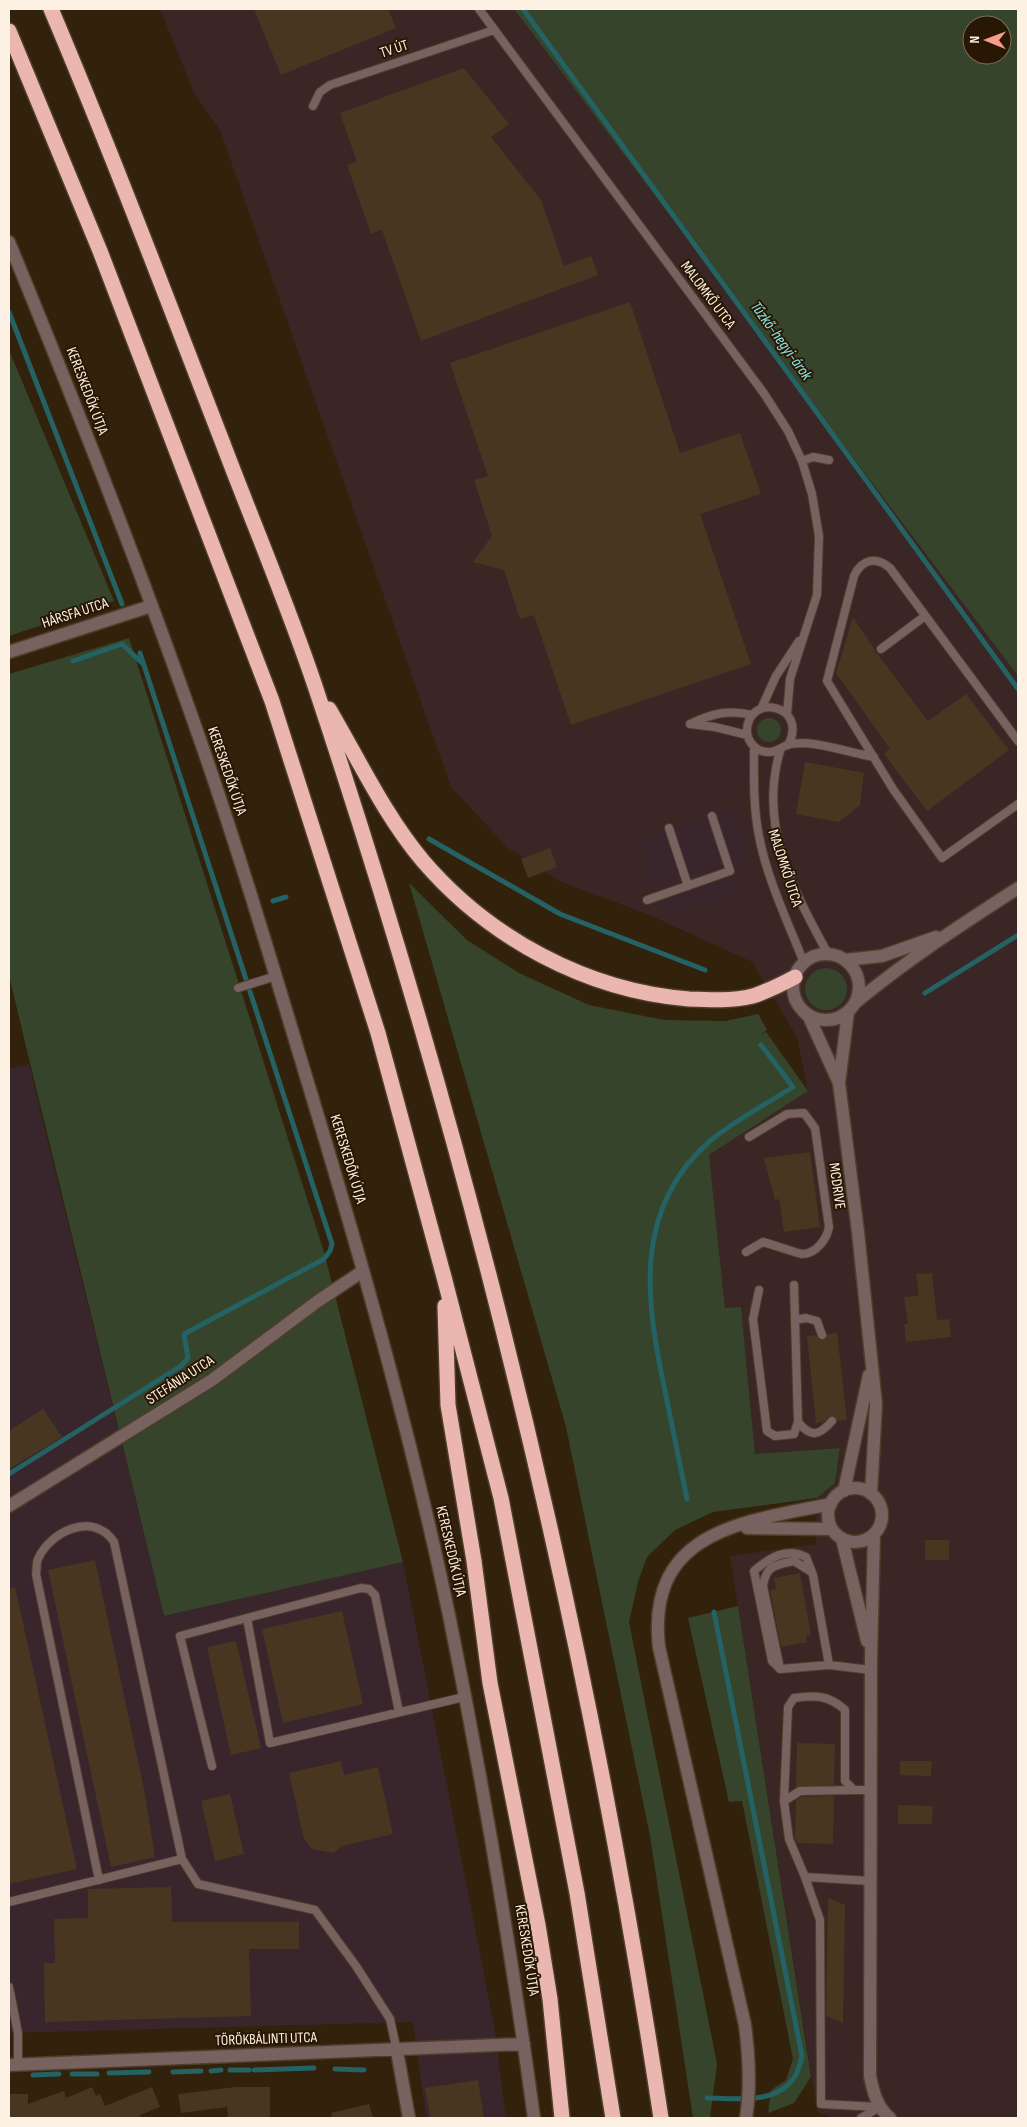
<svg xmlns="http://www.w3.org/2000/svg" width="1027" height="2127" font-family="'Sofia Sans Condensed',sans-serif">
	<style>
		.commercial { fill: #3a2624 }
		.industrial { fill: #38262c }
		.green { fill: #35442b; fill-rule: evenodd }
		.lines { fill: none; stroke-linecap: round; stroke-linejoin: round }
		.stream { stroke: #246263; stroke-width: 5 }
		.building { fill: #493621 }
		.service-casing { stroke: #4e3e29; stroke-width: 10 }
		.minor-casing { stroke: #4e3e29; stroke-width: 15 }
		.tertiary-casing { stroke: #4e3e29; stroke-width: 15 }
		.motorway-casing { stroke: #4e3e29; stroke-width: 18 }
		.service { stroke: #77625f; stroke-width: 8 }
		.minor { stroke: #77625f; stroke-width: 12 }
		.tertiary { stroke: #77625f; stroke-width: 12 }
		.motorway { stroke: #ebb6b0; stroke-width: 15 }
		.labels { text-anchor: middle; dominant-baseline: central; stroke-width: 4; stroke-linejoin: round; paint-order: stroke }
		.street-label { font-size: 15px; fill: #fdf1e4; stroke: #281703 }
		.water-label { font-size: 16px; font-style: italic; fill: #86e7e9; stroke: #281703 }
	</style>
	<rect width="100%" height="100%" fill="#32210b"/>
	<!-- commercial -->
	<path class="commercial" d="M 160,9 L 514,9 L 1018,676 L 1018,2118 L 834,2118 L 817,2112 L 730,1556 L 816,1544 L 817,1498 L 835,1483 L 840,1448 L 755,1454 L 741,1307 L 725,1309 L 709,1155 L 808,1091 L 797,1037 L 752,962 L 647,914 L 559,881 L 507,847 L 451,787 L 220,130 L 194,93 Z"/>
	<!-- industrial -->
	<path class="industrial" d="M 732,807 L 749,863 L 736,868 L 732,878 L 736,887 L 728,897 L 670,914 L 661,908 L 639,840 Z
		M 29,1064 L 164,1616 L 403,1562 L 494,2025 L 506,2118 L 426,2118 L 413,2022 L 9,2033 L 9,1069 Z"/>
	<!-- green -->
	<path class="green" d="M 514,9 L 1018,9 L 1018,676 ZM 972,25 L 1002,25 L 1002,55 L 972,55 Z
		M 9,350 L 114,601 L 9,636 Z
		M 129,638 L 324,1252 L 403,1562 L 164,1616 L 9,976 L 9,674 Z
		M757 730a12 12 0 1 1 24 0a12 12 0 1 1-24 0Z
		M 409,883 L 467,940 L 519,973 L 589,1005 L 664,1020 L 725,1021 L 758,1014 L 767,1030 L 760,1035 L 766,1032 L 808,1091 L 709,1155 L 725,1308 L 741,1307 L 755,1454 L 840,1448 L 835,1483 L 817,1498 L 713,1512 L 675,1530 L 647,1557 L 638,1582 L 629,1622 L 717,2064 L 710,2118 L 693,2118 L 650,1836 L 566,1427 Z
		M805 989a21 21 0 1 1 42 0a21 21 0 1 1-42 0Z
		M 738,1606 L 811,2077 L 794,2103 L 768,2113 L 771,2090 L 786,2080 L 793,2059 L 742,1801 L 729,1802 L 688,1618 Z"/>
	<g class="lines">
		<!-- stream -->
		<path class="stream" d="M 523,9 L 1018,689
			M 9,312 L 122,604
			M 73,661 L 122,644 L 142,663
			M 429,839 L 560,914 L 705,970
			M 273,901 L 286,897
			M 925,993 L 1018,935
			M 9,1474 L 181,1366 L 188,1358 L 184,1334 L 324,1259 L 330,1251 L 332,1244 L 140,653
			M 687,1499 C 680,1463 672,1427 665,1391 C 646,1301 632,1209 710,1141 C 732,1122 768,1103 793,1087 L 761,1045
			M 335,2069 L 364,2070
			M 230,2070 L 249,2070
			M 254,2070 L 314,2068
			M 211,2071 L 221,2070
			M 173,2072 L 201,2071
			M 109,2073 L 149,2072
			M 72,2074 L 97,2074
			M 33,2075 L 59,2074
			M 707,2098 C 736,2098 775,2105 794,2078 C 798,2073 800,2063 802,2056 L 714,1612"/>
	</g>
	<!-- building -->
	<path class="building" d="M 254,9 L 388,9 L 396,28 L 281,75 Z
		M 464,68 L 509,124 L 491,137 L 541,200 L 564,266 L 591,256 L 598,275 L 421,341 L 382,230 L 371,234 L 365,217 L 347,165 L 357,162 L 340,113 Z
		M 630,302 L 680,453 L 740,433 L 761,494 L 700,514 L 751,664 L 571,725 L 534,615 L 520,619 L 504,570 L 473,562 L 492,536 L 474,480 L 488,476 L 450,363 Z
		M 853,617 L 876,652 L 928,721 L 966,694 L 1009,750 L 927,811 L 884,754 L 890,749 L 836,673 Z
		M 805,762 L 864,773 L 860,805 L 839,822 L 796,814 Z
		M 550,848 L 557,867 L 528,878 L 521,859 Z
		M 810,1152 L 820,1227 L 784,1232 L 779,1199 L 775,1200 L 764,1158 Z
		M 932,1273 L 937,1320 L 949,1319 L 951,1337 L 906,1342 L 904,1324 L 908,1324 L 904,1297 L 919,1296 L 916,1274 Z
		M 837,1333 L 847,1420 L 837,1421 L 835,1417 L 831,1416 L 823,1422 L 816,1423 L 807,1336 L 816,1335 L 819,1340 L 823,1340 L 827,1334 Z
		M 43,1409 L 62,1437 L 9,1469 L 9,1431 Z
		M 925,1540 L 949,1540 L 949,1560 L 925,1560 Z
		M 95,1560 L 144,1789 L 155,1857 L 111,1867 L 48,1570 Z
		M 800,1573 L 811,1635 L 806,1636 L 807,1642 L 781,1647 L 770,1590 L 776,1589 L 774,1578 Z
		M 15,1587 L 77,1869 L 9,1884 L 9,1588 Z
		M 342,1611 L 363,1704 L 283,1723 L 262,1629 Z
		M 236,1641 L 261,1748 L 231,1755 L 207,1647 Z
		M 797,1743 L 835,1744 L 834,1785 L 796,1787 Z
		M 341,1761 L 344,1775 L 378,1767 L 393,1834 L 342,1846 L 334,1853 L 312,1849 L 304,1839 L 289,1773 Z
		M 900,1761 L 932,1761 L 931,1776 L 900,1775 Z
		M 230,1794 L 244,1854 L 215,1861 L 201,1801 Z
		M 834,1796 L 833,1844 L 797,1843 L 795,1839 L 796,1800 L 802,1797 Z
		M 898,1805 L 933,1806 L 932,1824 L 898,1824 Z
		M 171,1887 L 172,1922 L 299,1922 L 299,1949 L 249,1949 L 251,2016 L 45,2022 L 44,1963 L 55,1963 L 54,1919 L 88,1918 L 88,1889 Z
		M 828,1898 L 845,1905 L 843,2023 L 826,2016 Z
		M 478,2080 L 484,2118 L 430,2118 L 425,2088 Z
		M 92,2087 L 96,2096 L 100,2094 L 105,2106 L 152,2087 L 160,2107 L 140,2115 L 141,2118 L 9,2117 L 9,2094 L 28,2094 L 28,2104 L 64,2091 L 66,2098 Z
		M 236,2087 L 270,2087 L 270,2118 L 228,2118 L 227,2107 L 181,2113 L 178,2094 Z
		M 369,2104 L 373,2118 L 332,2118 L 331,2113 Z"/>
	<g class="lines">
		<defs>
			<path id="service" d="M 479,9 L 763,392 L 788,431 L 802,461 L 812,494 L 819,536 L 817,595 L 790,679 L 787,714
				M 313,106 L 320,92 L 330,85 L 494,30
				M 802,461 L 813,457 L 829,460
				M 881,649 L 925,616
				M 762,707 L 776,676 L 799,641
				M 690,724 C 711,714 728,709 752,715
				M 690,724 L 715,727 L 747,735
				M 1018,741 L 890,568 C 876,556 862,559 854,576 L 827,681 L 893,789 L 942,858 L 1018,804
				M 788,745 C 810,704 746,692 747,732 C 747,739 753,747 759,750 C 772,755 777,750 787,745 C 792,743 801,743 806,743 C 828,745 852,753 874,757
				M 754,747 C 754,777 753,806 759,836 C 767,879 788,922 804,963
				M 780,751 C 758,827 793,889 828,954
				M 669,828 L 688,886
				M 647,900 L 730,871 L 712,816
				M 238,988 L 276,976
				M 746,1252 L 763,1242 C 771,1244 796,1253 802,1254 C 816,1254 827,1239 829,1227 L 815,1128 L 804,1113 L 787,1114 L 749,1137
				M 759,1290 L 753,1319 L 767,1431 L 775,1436 L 794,1434 L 798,1422 L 794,1285
				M 795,1320 L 806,1318 L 817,1321 L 822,1335
				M 798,1422 C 811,1438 819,1436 832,1421
				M 829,1665 L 813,1575 L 806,1557 C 786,1547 769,1558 754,1571 L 772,1661 L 780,1669 L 829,1665 L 871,1670
				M 780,1669 L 763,1586 C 766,1565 776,1565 794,1561 L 810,1571
				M 399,1712 L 375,1595 L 369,1589 L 361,1588 L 247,1618 L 270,1743 L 464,1697
				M 212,1766 L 180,1636 L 247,1618
				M 784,1801 L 800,1791 L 854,1790
				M 805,1877 L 820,1920 L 821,2104 L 880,2107
				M 99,1880 L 36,1574 C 37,1569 36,1563 38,1559 C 50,1531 94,1511 114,1542 L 182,1859 L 198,1884 L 315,1910 L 356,1966 L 390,2019 L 397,2051
				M 870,1881 L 805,1877 L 789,1839 L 784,1801 L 788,1707 L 794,1698 C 815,1695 829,1695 845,1710 L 845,1781 L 854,1790 L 871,1790
				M 9,1902 L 182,1859
				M 9,1987 L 18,2033 L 18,2065
				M 861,2118 L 880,2107"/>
			<path id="minor" d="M 9,242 C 76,405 141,570 199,737 C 240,854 275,974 311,1093 C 363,1265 412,1439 449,1615 C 483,1782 511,1949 534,2118
				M 9,652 L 151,606
				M 804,1012 L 809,1017 L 839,1083
				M 848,1012 L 839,1083 L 858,1232 L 876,1404 L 871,1494
				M828 1515a27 27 0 1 1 54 0a27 27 0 1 1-54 0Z
				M 844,1491 L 869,1375
				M 9,1506 L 212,1380 L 318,1301 L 363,1271
				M 747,1528 L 832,1529
				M 874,1534 L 871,1658 L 870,2076 C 873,2091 877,2108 890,2118
				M 842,1539 L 867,1641
				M 397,2051 L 409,2118
				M 9,2065 L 524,2044
				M 746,2118 C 751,2087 749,2056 745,2025 L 659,1647 C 646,1531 742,1522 831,1504"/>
			<path id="tertiary" d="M793 987a33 33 0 1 1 66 0a33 33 0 1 1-66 0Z
				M 845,960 L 882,956 L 936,937
				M 855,1003 C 907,960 962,924 1018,888"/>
			<path id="motorway" d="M 51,9 C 111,151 166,296 222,441 C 253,523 288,605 316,689 C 471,1154 588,1634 661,2118
				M 9,31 L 100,251 L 272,701 L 378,1033 L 444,1277 L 501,1498 L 577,1893 L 613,2118
				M 329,709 C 359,760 385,816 423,861 C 489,938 587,991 689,999 C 710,1000 733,1001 753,996 C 768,991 782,984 795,977
				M 445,1306 L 448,1405 L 474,1561 L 490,1683 L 538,1925 L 550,1999 L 562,2118"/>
		</defs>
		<!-- service casing -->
		<use href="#service" class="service-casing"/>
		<!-- minor casing -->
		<use href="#minor" class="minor-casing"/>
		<!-- tertiary casing -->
		<use href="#tertiary" class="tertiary-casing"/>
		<!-- motorway casing -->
		<use href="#motorway" class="motorway-casing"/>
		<!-- service -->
		<use href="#service" class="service"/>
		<!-- minor -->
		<use href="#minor" class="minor"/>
		<!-- tertiary -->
		<use href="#tertiary" class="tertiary"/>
		<!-- motorway -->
		<use href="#motorway" class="motorway"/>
	</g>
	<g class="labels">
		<!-- street labels -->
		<g class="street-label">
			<text transform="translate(394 49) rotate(-18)">TV ÚT</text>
			<text transform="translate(708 295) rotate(53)">MALOMKŐ UTCA</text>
			<text transform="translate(87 391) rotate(69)">KERESKEDŐK ÚTJA</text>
			<text transform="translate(75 613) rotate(-18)">HÁRSFA UTCA</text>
			<text transform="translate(227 771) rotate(71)">KERESKEDŐK ÚTJA</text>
			<text transform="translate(785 868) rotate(72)">MALOMKŐ UTCA</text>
			<text transform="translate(348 1159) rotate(73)">KERESKEDŐK ÚTJA</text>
			<text transform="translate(837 1186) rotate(82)">MCDRIVE</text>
			<text transform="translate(180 1380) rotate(-33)">STEFÁNIA UTCA</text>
			<text transform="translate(451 1551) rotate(77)">KERESKEDŐK ÚTJA</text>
			<text transform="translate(527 1950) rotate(81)">KERESKEDŐK ÚTJA</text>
			<text transform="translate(266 2039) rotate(-2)">TÖRÖKBÁLINTI UTCA</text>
		</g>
		<!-- water labels -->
		<g class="water-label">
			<text transform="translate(781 341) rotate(54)">Tűzkő-hegyi-árok</text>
		</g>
	</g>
	<!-- border -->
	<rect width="1027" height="2127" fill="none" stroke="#fdf1e4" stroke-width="20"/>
	<!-- north arrow -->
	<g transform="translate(987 40) rotate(271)"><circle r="24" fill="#281703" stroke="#7d6e5d"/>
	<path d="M0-4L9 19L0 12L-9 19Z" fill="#f49d8d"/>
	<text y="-8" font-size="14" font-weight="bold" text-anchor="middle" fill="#fdf1e4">N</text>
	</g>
</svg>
